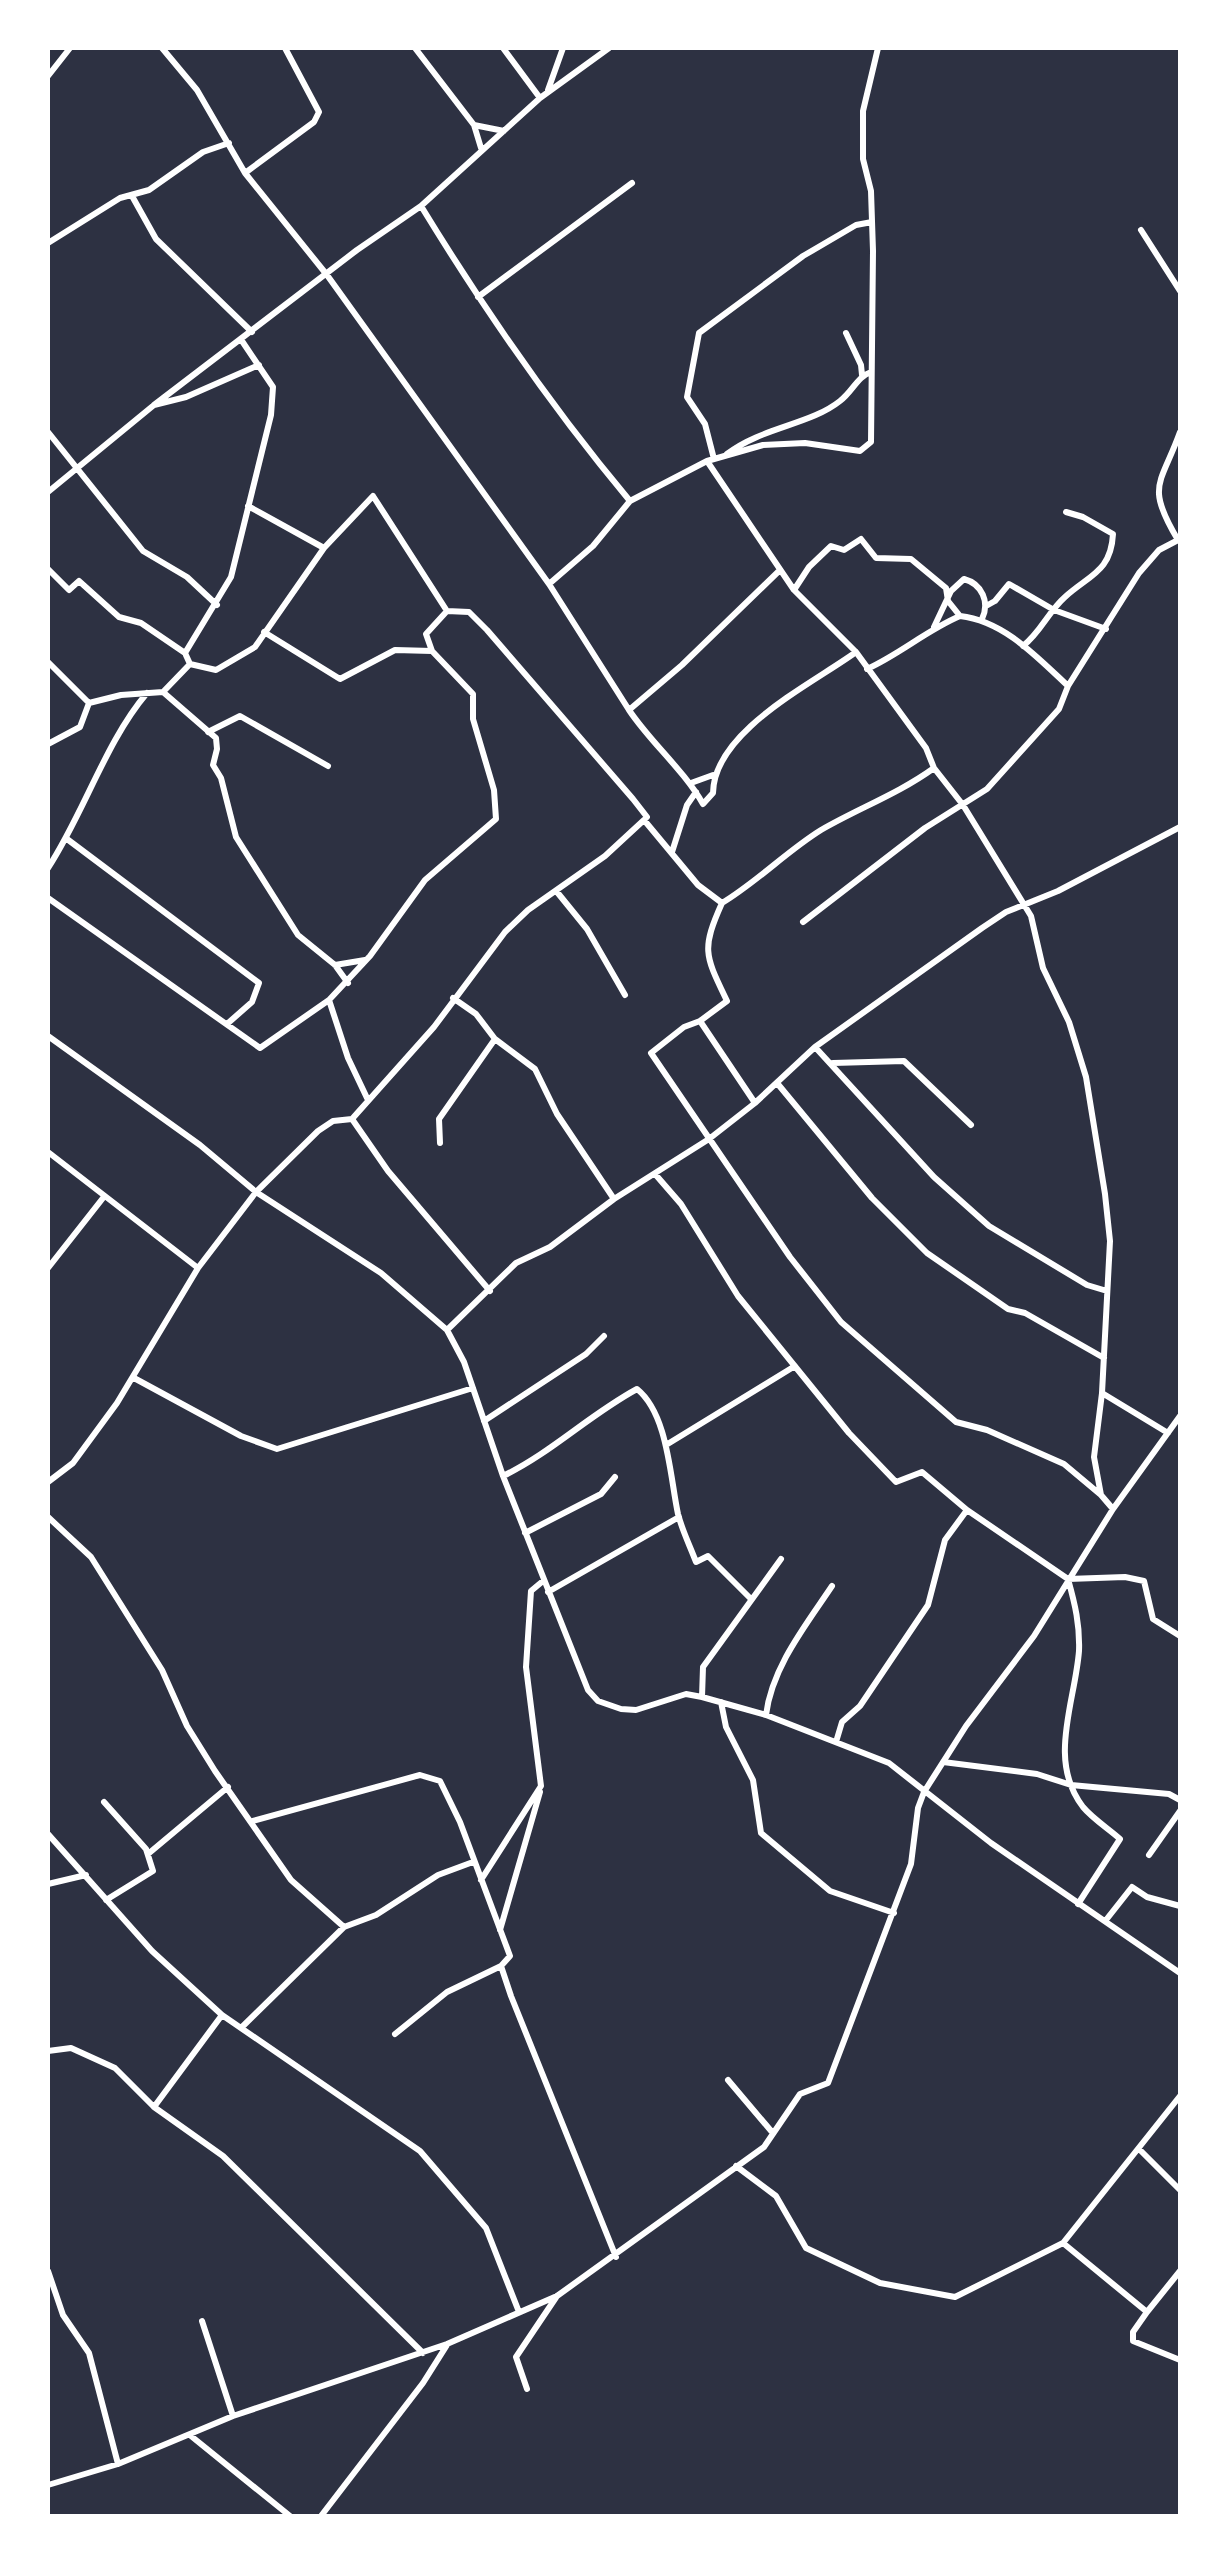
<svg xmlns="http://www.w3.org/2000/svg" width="1228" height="2564" font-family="Lato,sans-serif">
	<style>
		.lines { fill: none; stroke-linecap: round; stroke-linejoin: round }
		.minor { stroke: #fff; stroke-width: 6 }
	</style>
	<rect width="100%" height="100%" fill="#2d3142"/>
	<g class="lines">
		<!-- minor -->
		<path class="minor" d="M 162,48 L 197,90 L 245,173 L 327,275 L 549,584 L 629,710 L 682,665 L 779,571
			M 415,48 L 474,125 L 481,148
			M 503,48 L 540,98
			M 48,76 L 70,48
			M 548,90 L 563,48
			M 474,125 L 504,131
			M 245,173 L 314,122 L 319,112 L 285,48
			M 132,196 L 156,239 L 252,332
			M 421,206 C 484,309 552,408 630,501
			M 1141,230 L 1180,291
			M 48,243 L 120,198 L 149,190 L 203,152 L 229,143
			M 478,297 L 632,183
			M 846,333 L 861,365 L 862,375
			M 154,405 L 357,250 L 421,206 L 540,98 L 609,48
			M 48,432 L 143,551 L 187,577 L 217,605
			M 727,454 C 762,427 810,425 840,401 C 853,391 857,377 871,372
			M 714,459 L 705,424 L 687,397 L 699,333 L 803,256 L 856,225 L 872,222
			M 707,461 L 763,445 L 805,443 L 860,451 L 871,442 L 873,251 L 871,191 L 863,159 L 863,111 L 878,48
			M 48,492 L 154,405 L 186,397 L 259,365
			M 248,506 L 324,548 L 373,496 L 447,611
			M 1178,540 C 1145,485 1161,485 1180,432
			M 48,569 L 69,590 L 79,581 L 119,617 L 141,623 L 185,653
			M 549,584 L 593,546 L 630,501 L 707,461 L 794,590 L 856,652 L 926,748 L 934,768 L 963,805 L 1031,916 L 1043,968 L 1069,1022 L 1086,1077 L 1105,1194 L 1110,1241 L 1102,1393 L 1094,1457 L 1101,1495 L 1113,1509
			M 794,590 L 809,567 L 831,546 L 844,550 L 861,539 L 876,558 L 911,559 L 946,588 L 948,601 L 960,616 C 1004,621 1037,657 1068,686
			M 986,606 L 995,601 L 1009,584 L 1054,610 L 1106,629
			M 934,627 L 951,591 L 964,579 C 982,584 990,602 982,619
			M 264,632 L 340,679 L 395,650 L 432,651
			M 1023,646 C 1041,632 1048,612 1065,597 C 1089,575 1111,572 1113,534 L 1083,517 L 1066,512
			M 48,662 L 89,703
			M 190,664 L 216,670 L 255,647 L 324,548
			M 867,669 C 900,654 927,630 960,616
			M 163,692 L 216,738 L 217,749 L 213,765 L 221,778 L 236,837 L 298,935 L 335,965 L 348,983
			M 629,710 C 651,743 683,769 703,804 L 713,793 C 714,731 812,684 856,652
			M 208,732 L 240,716 L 328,766
			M 48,744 L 80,727 L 89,703 L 121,695 L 163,692 L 190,664 L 185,653 L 231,577 L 271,415 L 273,387 L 242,341
			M 691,783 L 713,775
			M 67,839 L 259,983 L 252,1002 L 227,1024
			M 672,852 L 687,805 L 696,792
			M 48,868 C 84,813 106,741 147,693
			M 557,892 L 587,929 L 625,995
			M 48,898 L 260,1048 L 329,1000
			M 722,903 C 757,882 787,851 821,830 C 859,808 898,794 934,768
			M 803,922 L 925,828 L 987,789 L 1059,709 L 1068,686 L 1139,573 L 1159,550 L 1180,539
			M 335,965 L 365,960
			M 453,998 L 476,1014 L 495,1039 L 535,1069 L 557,1114 L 614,1199
			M 48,1036 L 200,1145 L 256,1192 L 381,1273 L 447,1330 L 464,1362 L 503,1476 L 588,1690 L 598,1701 L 621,1709 L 636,1710 L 686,1694 L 702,1697 L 766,1715 L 889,1763 L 991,1843 L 1180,1973
			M 815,1047 L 934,1177 L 989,1226 L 1087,1285 L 1107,1291
			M 833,1063 L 904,1061 L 971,1125
			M 777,1083 L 872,1198 L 927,1253 L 1008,1309 L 1025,1313 L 1104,1358
			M 367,1098 L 348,1058 L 329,1000 L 370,956 L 425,880 L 496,819 L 494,790 L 473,719 L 473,694 L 432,651 L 426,634 L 447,611 L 469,612 L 487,630 L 633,799 L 647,817 L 644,820 L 698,885 L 722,903 C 701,950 705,955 727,1001 L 700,1021
			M 755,1103 L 700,1021 L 684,1027 L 651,1053 L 790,1257 L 841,1322 L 956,1422 L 987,1430 L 1064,1464 L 1101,1495
			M 352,1119 L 388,1171 L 490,1291
			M 440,1143 L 439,1119 L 495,1039
			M 48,1152 L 198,1268
			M 655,1174 L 681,1204 L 738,1296 L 849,1433 L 896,1482 L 922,1472 L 967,1510 L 1068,1579 L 1125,1577 L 1144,1581 L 1153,1619 L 1180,1636
			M 48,1268 L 103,1198
			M 447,1330 L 516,1263 L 550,1247 L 614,1199 L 709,1139 L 755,1103 L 815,1047 L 982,928 L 1006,912 L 1058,891 L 1180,827
			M 134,1378 L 241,1436 L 277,1449 L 473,1388
			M 1102,1393 L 1168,1433
			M 484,1421 L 586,1354 L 604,1336
			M 666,1445 L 795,1366
			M 503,1476 C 551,1453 589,1415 637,1389 C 668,1414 670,1477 678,1514 C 682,1530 690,1546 696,1562 L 708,1556 L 751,1599
			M 48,1482 L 73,1463 L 117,1403 L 198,1268 L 256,1192 L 318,1131 L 333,1121 L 352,1119 L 434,1027 L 505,932 L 528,910 L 605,856 L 644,820
			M 48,1517 L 91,1557 L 162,1670 L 187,1726 L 215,1771 L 291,1880 L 344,1927
			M 525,1533 L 601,1494 L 615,1477
			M 1068,1579 C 1075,1604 1080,1625 1079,1651 C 1075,1703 1047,1760 1083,1807 C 1093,1819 1109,1829 1120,1839 L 1078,1904
			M 548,1592 L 679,1517
			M 702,1697 L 703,1667 L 781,1559
			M 721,1702 L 726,1727 L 753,1780 L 761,1833 L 830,1891 L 894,1913
			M 766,1715 C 772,1667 806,1625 832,1586
			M 836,1742 L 842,1722 L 860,1706 L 928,1605 L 945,1540 L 967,1510
			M 943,1762 L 1037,1774 L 1071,1785 L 1169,1794 L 1180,1800
			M 104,1802 L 146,1849 L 153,1871 L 106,1900
			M 253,1821 L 420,1775 L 440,1781 L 460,1822 L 510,1956 L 501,1966 L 511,1996 L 616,2257
			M 48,1834 L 152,1951 L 222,2015 L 154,2107
			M 148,1854 L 228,1787
			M 1149,1855 L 1180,1811
			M 481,1880 L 541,1786 L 526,1667 L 531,1591 L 543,1581
			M 48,1884 L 86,1875
			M 1106,1920 L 1132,1887 L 1147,1897 L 1180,1906
			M 500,1930 L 540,1792
			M 222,2015 L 420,2151 L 486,2228 L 519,2312
			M 241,2028 L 344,1927 L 376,1915 L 438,1875 L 473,1862
			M 395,2034 L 447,1992 L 501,1966
			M 48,2051 L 71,2048 L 115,2068 L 154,2107 L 223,2156 L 423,2353
			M 728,2080 L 772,2132
			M 1139,2149 L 1180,2190
			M 736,2166 L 776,2196 L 806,2248 L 880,2283 L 955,2297 L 1063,2243 L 1180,2096
			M 1063,2243 L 1147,2312 L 1133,2332 L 1133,2341 L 1180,2360
			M 48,2271 L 63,2315 L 89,2353 L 118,2464
			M 1147,2312 L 1180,2271
			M 202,2321 L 233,2416
			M 527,2389 L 516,2357 L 557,2296
			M 191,2436 L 290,2516
			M 48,2485 L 118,2464 L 233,2416 L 447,2344 L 557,2296 L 764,2147 L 800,2094 L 828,2083 L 911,1864 L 918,1808 L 924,1792 L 966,1726 L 1034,1636 L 1113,1509 L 1180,1416
			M 321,2516 L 423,2383 L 447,2345"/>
	</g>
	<!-- border -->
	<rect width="1228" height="2564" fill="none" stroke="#ffffff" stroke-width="100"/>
</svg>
